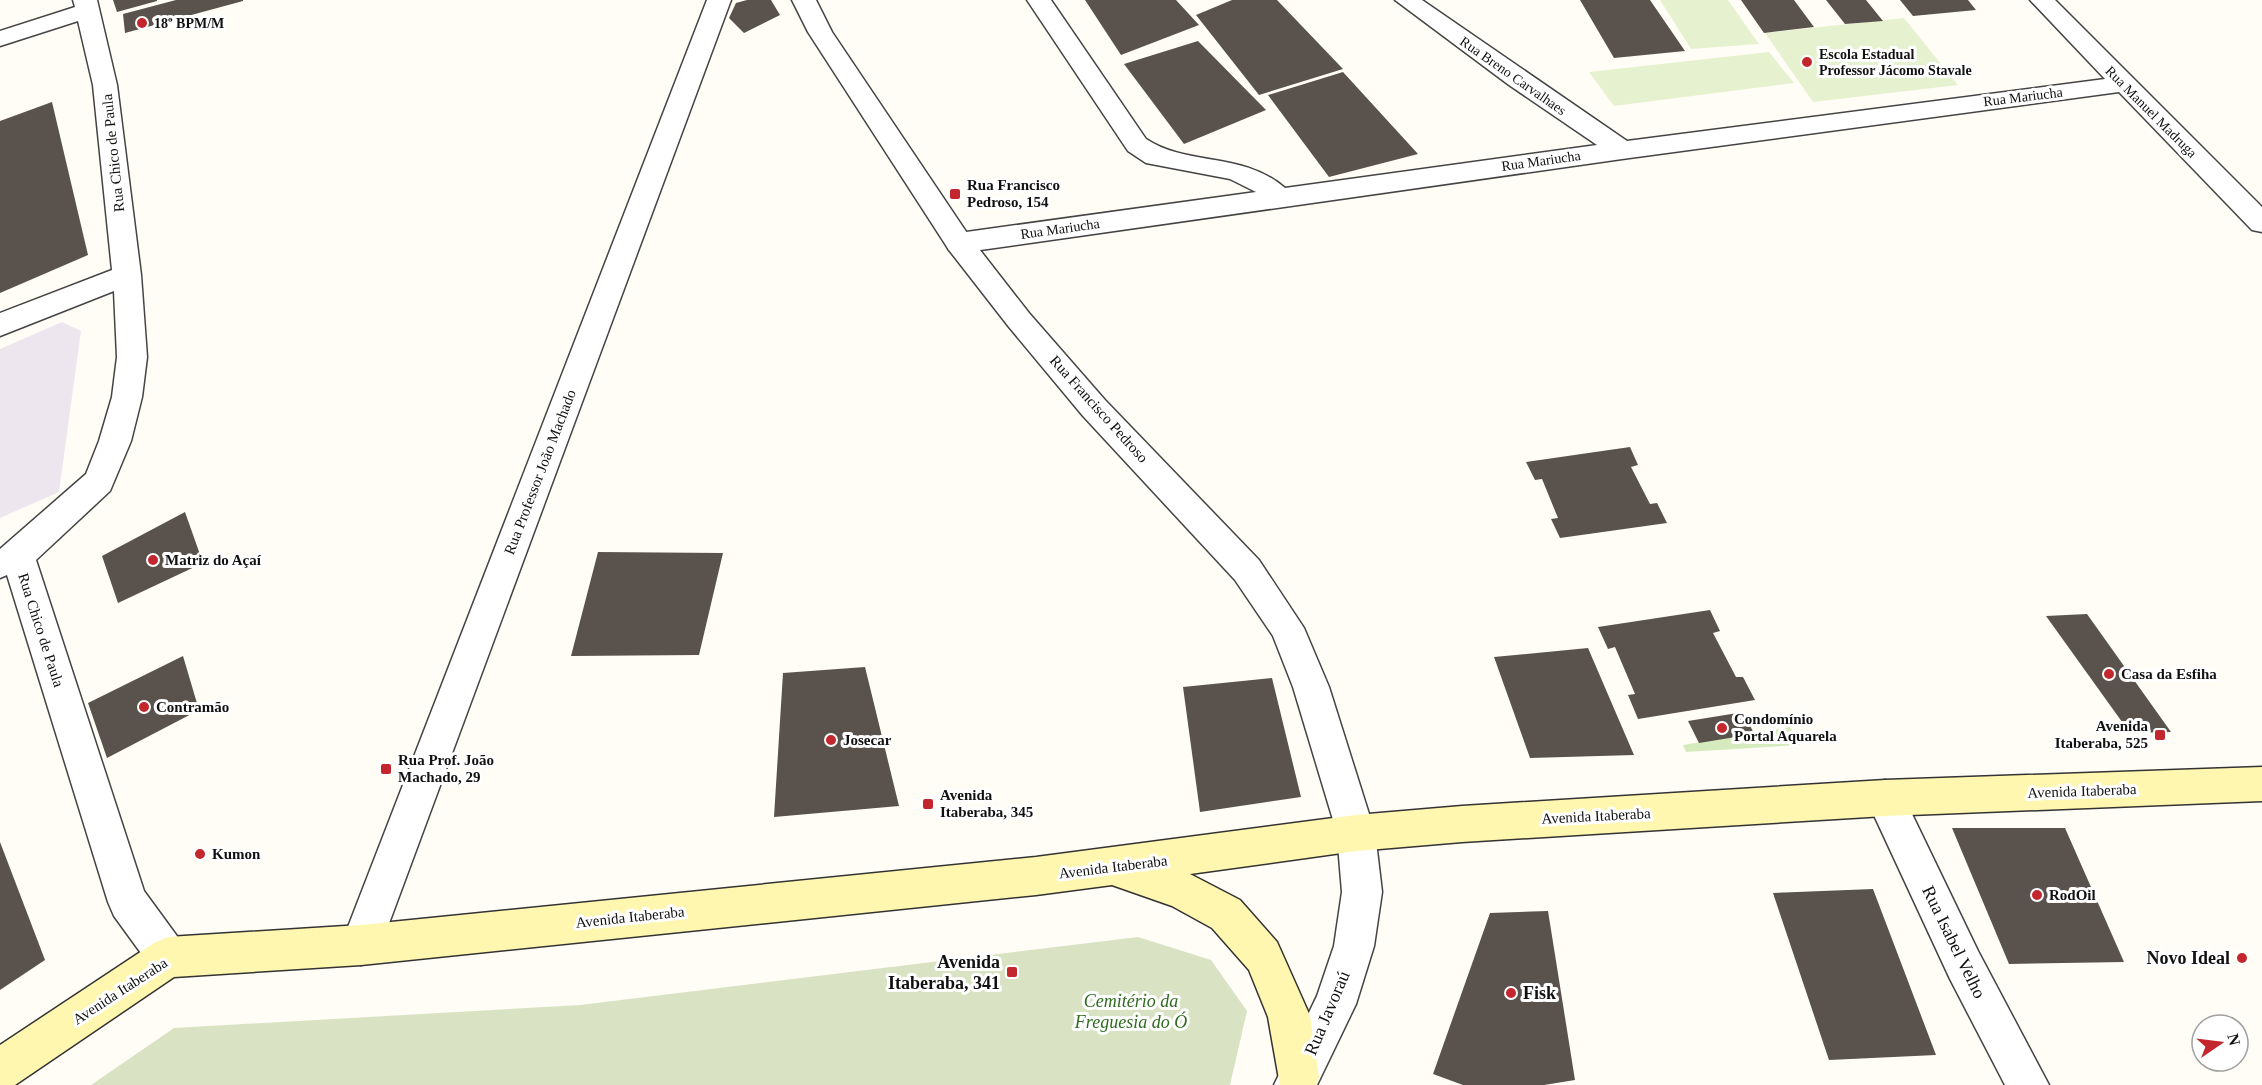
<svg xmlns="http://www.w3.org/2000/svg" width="2262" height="1085" font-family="'Times New Roman',serif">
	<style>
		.industrial { fill: #eee6ef }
		.green { fill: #d5ebbd }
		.cemetery { fill: #d9e3c4 }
		.pitch { fill: #e6f2cf }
		.building { fill: #5a524d }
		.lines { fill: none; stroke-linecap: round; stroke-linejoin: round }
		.minor-casing { stroke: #444; stroke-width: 3 }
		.tertiary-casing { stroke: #444; stroke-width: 3 }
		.secondary-casing { stroke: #333; stroke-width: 3 }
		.minor { fill: #fff; fill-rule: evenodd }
		.tertiary { fill: #fff; fill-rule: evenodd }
		.secondary { fill: #fff6b0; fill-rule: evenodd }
		.poi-dot { fill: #c4262e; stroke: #fff; stroke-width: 2 }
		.labels { text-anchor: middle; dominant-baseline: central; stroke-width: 6; stroke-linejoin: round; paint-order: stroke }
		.far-poi-label { font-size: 14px; font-weight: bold; fill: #111; stroke: #fff; text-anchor: start }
		.far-street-label { font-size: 14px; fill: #111; stroke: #fff }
		.street-label { font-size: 15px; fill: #111; stroke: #fff }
		.poi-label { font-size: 15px; font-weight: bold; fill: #111; stroke: #fff; text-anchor: start }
		.near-street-label { font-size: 18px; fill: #111; stroke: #fff }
		.near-poi-label { font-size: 18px; font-weight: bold; fill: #111; stroke: #fff; text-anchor: end }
		.near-park-label { font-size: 18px; font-style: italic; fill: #2f6b1f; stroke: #fff }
	</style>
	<rect width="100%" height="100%" fill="#fffdf5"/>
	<!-- industrial -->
	<path class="industrial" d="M 62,322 L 81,331 L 59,492 L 0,518 L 0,349 Z"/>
	<!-- green -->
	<path class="green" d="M 1790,727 L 1800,745 L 1686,752 L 1683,745 Z"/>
	<!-- cemetery -->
	<path class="cemetery" d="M 1138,937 L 1211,960 L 1247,1011 L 1230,1085 L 91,1085 L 174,1028 L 580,1005 Z"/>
	<!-- pitch -->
	<path class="pitch" d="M 1660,0 L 1728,0 L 1759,44 L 1691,49 Z
		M 1904,18 L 1958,85 L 1813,102 L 1765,33 Z
		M 1769,52 L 1794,83 L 1614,106 L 1589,72 Z"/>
	<!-- building -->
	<path class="building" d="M 113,0 L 157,0 L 157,1 L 117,12 Z
		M 176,0 L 243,0 L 243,1 L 125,33 L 123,14 Z
		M 747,0 L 771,0 L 780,15 L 744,33 L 729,18 L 736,3 Z
		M 1085,0 L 1176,0 L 1199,25 L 1121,55 Z
		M 1232,0 L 1277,0 L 1343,69 L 1259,95 L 1196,15 Z
		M 1580,0 L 1650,0 L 1685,51 L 1614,58 Z
		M 1741,0 L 1794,0 L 1814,27 L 1764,33 Z
		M 1826,0 L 1866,0 L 1883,21 L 1845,24 Z
		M 1900,0 L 1968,0 L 1976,10 L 1913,16 Z
		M 1198,41 L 1266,110 L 1184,144 L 1124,64 Z
		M 1343,72 L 1418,154 L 1329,177 L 1268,95 Z
		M 52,102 L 88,255 L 0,293 L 0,121 Z
		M 1630,447 L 1638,465 L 1631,467 L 1650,504 L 1657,503 L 1667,523 L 1560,538 L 1551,519 L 1558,518 L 1542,479 L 1535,480 L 1526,462 Z
		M 185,512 L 203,563 L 118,603 L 102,556 Z
		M 598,552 L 723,553 L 699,655 L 571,656 Z
		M 1710,610 L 1720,631 L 1713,633 L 1736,677 L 1743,677 L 1755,700 L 1638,719 L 1628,695 L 1635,694 L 1615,647 L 1608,649 L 1598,627 Z
		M 2087,614 L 2171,732 L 2130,733 L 2046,616 Z
		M 1588,648 L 1634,755 L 1530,758 L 1494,657 Z
		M 183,656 L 199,710 L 107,758 L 88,703 Z
		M 865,667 L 899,806 L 774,817 L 783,673 Z
		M 1272,678 L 1301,797 L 1200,812 L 1183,687 Z
		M 1744,712 L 1754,734 L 1699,743 L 1688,721 Z
		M 1952,828 L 2065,828 L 2124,962 L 2009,964 Z
		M 0,842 L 45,960 L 0,990 Z
		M 1873,889 L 1936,1055 L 1829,1060 L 1773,893 Z
		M 1548,911 L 1575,1080 L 1544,1085 L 1463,1085 L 1433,1074 L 1490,913 Z"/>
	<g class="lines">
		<defs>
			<path id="minor" d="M 73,0 L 97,0 L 117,85 L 141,275 L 147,357 L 142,397 L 131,441 L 110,491 L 36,560 L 144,891 L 182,943 L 188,957 L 182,971 L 168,977 L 154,971 L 114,916 L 108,902 L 7,575 L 0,578 L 0,549 L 86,474 L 99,441 L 112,397 L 117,357 L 114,291 L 0,336 L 0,313 L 112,270 L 93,85 L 78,21 L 0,46 L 0,31 L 75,7 Z
				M 1027,0 L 1051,0 L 1146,139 C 1189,167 1242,151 1285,188 L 1597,145 L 1509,85 L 1395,0 L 1422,0 L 1627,141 L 2105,79 L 2030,0 L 2055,0 L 2262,207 L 2262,232 L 2252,230 L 2119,92 L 1622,159 L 959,253 L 949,250 L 945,243 L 949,236 L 959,233 L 1256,192 L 1230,179 L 1146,163 L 1128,151 Z
				M 1885,780 L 1898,785 L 1978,951 L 2049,1085 L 2005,1085 L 1950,979 L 1866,798 L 1872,785 Z"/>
			<path id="tertiary" d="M 707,0 L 731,0 L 381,945 L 375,959 L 361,965 L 347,959 L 341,945 Z
				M 792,0 L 816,0 L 832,32 L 969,236 L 1029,313 L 1105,400 L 1259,560 L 1304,628 L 1329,687 L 1375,833 L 1382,892 L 1374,946 L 1356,1004 L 1317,1085 L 1274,1085 L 1317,996 L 1334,946 L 1342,892 L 1337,833 L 1293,687 L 1273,636 L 1235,580 L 1083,416 L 1009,327 L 949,250 L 808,32 Z"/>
			<path id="secondary" d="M 2262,767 L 2262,801 L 1885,816 L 1462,842 L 1356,851 L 1190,874 L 1240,900 L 1277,942 L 1310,1016 L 1319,1077 L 1316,1085 L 1280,1085 L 1268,1017 L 1249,970 L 1212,928 L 1172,906 L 1112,885 L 1036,895 L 361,965 L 174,977 L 15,1085 L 0,1085 L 0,1045 L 154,943 L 168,937 L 361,925 L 1036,857 L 1356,815 L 1462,806 L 1885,780 Z"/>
		</defs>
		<!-- minor casing -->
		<use href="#minor" class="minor-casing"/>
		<!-- tertiary casing -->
		<use href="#tertiary" class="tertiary-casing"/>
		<!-- secondary casing -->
		<use href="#secondary" class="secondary-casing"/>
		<!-- minor -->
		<use href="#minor" class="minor"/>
		<!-- tertiary -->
		<use href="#tertiary" class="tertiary"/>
		<!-- secondary -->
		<use href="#secondary" class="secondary"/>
	</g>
	<!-- markers -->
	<g class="poi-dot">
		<circle cx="142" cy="23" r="6"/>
		<circle cx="1807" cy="62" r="6"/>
		<rect x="949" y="188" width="12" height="12" rx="3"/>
		<circle cx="153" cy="560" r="6"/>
		<circle cx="2109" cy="674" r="6"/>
		<circle cx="144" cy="707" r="6"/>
		<circle cx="1722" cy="728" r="6"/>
		<rect x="2154" y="729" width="12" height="12" rx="3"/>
		<circle cx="831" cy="740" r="6"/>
		<rect x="380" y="763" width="12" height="12" rx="3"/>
		<rect x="922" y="798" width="12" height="12" rx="3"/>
		<circle cx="200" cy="854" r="6"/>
		<circle cx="2037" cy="895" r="6"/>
		<circle cx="2242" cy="958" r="6"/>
		<rect x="1006" y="966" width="12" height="12" rx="3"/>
		<circle cx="1511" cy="993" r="6"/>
	</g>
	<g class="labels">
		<!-- far-poi labels -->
		<g class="far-poi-label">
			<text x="154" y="23">18º BPM/M</text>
			<text x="1819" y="54">Escola Estadual<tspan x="1819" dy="16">Professor Jácomo Stavale</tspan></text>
		</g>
		<!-- far-street labels -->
		<g class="far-street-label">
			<text transform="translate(1513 76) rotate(35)">Rua Breno Carvalhaes</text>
			<text transform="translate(2023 97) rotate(-7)">Rua Mariucha</text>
			<text transform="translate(2151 112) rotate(45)">Rua Manuel Madruga</text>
			<text transform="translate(1541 161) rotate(-8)">Rua Mariucha</text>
			<text transform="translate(1060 229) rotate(-8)">Rua Mariucha</text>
		</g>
		<!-- street labels -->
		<g class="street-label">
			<text transform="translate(113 153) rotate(-96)">Rua Chico de Paula</text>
			<text transform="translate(1099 409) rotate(48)">Rua Francisco Pedroso</text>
			<text transform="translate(540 472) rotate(-69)">Rua Professor João Machado</text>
			<text transform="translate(41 630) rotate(72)">Rua Chico de Paula</text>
			<text transform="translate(2082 791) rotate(-2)">Avenida Itaberaba</text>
			<text transform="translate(1596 816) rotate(-3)">Avenida Itaberaba</text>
			<text transform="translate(1113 867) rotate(-7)">Avenida Itaberaba</text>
			<text transform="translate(630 917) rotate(-6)">Avenida Itaberaba</text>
			<text transform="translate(120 991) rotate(-33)">Avenida Itaberaba</text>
		</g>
		<!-- poi labels -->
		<g class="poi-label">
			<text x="967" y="185">Rua Francisco<tspan x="967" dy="17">Pedroso, 154</tspan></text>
			<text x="165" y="560">Matriz do Açaí</text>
			<text x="2121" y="674">Casa da Esfiha</text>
			<text x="156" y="707">Contramão</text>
			<text x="1734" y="719">Condomínio<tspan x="1734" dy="17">Portal Aquarela</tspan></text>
			<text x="2148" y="726" text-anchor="end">Avenida<tspan x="2148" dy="17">Itaberaba, 525</tspan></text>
			<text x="843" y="740">Josecar</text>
			<text x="398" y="760">Rua Prof. João<tspan x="398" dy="17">Machado, 29</tspan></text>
			<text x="940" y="795">Avenida<tspan x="940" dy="17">Itaberaba, 345</tspan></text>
			<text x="212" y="854">Kumon</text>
			<text x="2049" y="895">RodOil</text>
		</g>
		<!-- near-street labels -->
		<g class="near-street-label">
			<text transform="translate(1954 942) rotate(64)">Rua Isabel Velho</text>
			<text transform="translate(1327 1013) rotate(-67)">Rua Javoraú</text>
		</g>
		<!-- near-poi labels -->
		<g class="near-poi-label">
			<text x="2230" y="958">Novo Ideal</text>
			<text x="1000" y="962">Avenida<tspan x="1000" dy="21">Itaberaba, 341</tspan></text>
			<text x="1523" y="993" text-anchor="start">Fisk</text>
		</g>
		<!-- near-park labels -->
		<g class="near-park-label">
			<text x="1131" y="1001">Cemitério da<tspan x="1131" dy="21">Freguesia do Ó</tspan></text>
		</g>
	</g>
	<!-- north arrow -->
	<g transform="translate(2220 1043) rotate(76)"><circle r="28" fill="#ffffff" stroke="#a0a0a0" stroke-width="1.5"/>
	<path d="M0-4.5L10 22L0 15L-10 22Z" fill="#c4262e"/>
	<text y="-9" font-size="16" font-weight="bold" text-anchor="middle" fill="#111111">N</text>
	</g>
</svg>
